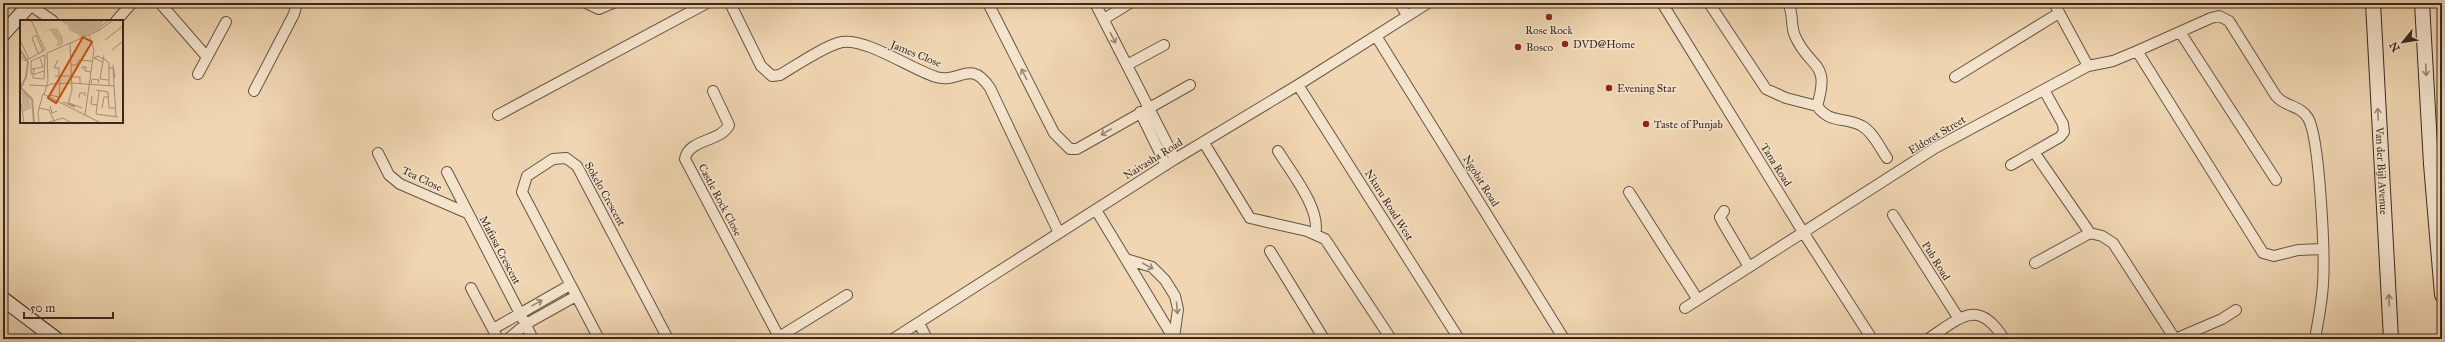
<svg xmlns="http://www.w3.org/2000/svg" width="2445" height="342" font-family="'IM FELL Great Primer',serif">
	<style>
		.lines { fill: none; stroke-linecap: round; stroke-linejoin: round }
		.street-casing { stroke: #685444; stroke-width: 12 }
		.secondary-casing { stroke: #3a2820; stroke-width: 16 }
		.street { stroke: #f5e4cd; stroke-width: 10 }
		.secondary { stroke: #f5e4cd; stroke-width: 14 }
		.oneway { stroke: #988676 }
		.poi-dot { fill: #8f2418; stroke: #f5e4cd; stroke-width: 1.5 }
		.labels { text-anchor: middle; dominant-baseline: central; stroke-width: 3; stroke-linejoin: round; paint-order: stroke }
		.poi-label { font-size: 11px; fill: #3a2820; stroke: #f5e4cd; text-anchor: start }
		.street-label { font-size: 11px; fill: #3a2820; stroke: #f5e4cd }
		.inset-river { fill: none; stroke: #b29b80; stroke-width: 2 }
		.inset-road { fill: none; stroke: #a79078; stroke-width: 1 }
		.view { fill: #ce520f; fill-opacity: 0.15; stroke: #ce520f; stroke-width: 2 }
		.inset-edge { fill: none; stroke: #3a2820; stroke-width: 2 }
	</style>
	<rect width="100%" height="100%" fill="#f0d6b2"/>
	<filter id="stains"><feTurbulence type="fractalNoise" baseFrequency=".005" numOctaves="4"/><feColorMatrix values="0 0 0 0 .2 0 0 0 0 .09 0 0 0 0 .02 0 0 0 .5 -.17"/></filter>
	<radialGradient id="worn" r=".72"><stop offset=".6" stop-color="#630" stop-opacity="0"/><stop offset="1" stop-color="#630" stop-opacity=".3"/></radialGradient>
	<g class="lines">
		<defs>
			<path id="street" d="M 160,3 L 207,57
				M 586,3 L 599,9 L 613,3
				M 730,3 L 761,66 L 772,76 L 780,75 C 795,66 826,45 842,42 C 866,38 911,69 936,77 C 960,84 970,58 990,88 L 1059,233
				M 988,3 L 1054,133 L 1070,149 L 1077,149 L 1190,85
				M 1095,3 L 1175,159
				M 1400,3 L 1407,16
				M 1662,3 L 1803,232 L 1872,339
				M 1709,3 L 1766,89 L 1786,98 L 1817,106
				M 1788,3 C 1794,14 1790,25 1795,36 C 1810,70 1831,60 1817,106 C 1831,125 1845,116 1862,126 C 1873,132 1880,148 1887,158
				M 2054,3 L 2088,66
				M 30,5 L 53,21
				M 1104,19 L 1130,3
				M 116,21 L 132,3
				M 2180,32 L 2276,180
				M 1376,36 L 1564,339
				M 2137,51 L 2263,253 L 2274,256 L 2298,250 L 2323,249
				M 1127,65 L 1164,45
				M 198,74 L 226,22
				M 1955,77 L 2059,13
				M 1298,85 L 1459,339
				M 254,91 L 294,14 L 297,3
				M 713,91 L 729,125 C 721,142 688,139 685,159 L 780,339
				M 1140,112 L 1166,165
				M 498,115 L 707,3
				M 1204,143 L 1250,218 L 1307,231 L 1325,239 L 1391,339
				M 1278,151 C 1290,171 1322,210 1315,234
				M 2034,152 L 2090,233 L 2102,236 L 2113,243 L 2175,339
				M 378,153 L 389,175 L 400,184 L 467,213
				M 2011,165 L 2060,137 L 2064,132 L 2063,124 L 2044,90
				M 447,172 L 533,339
				M 1629,192 L 1698,300
				M 1096,210 L 1174,339
				M 1724,211 L 1720,217 L 1723,223 L 1749,267
				M 1893,215 L 1959,319
				M 1270,251 L 1324,339
				M 1126,259 L 1152,267 L 1165,280 L 1175,296 L 1178,309 L 1174,338
				M 2035,263 L 2090,233
				M 471,288 L 498,339
				M 1685,308 L 1935,148 L 2088,66 L 2113,61 L 2137,51 L 2211,18 L 2219,16 L 2229,21 L 2276,96 C 2285,107 2300,105 2308,118 C 2320,138 2325,257 2323,284 C 2322,303 2318,321 2315,339
				M 919,323 L 927,339
				M 493,329 L 570,285
				M 779,337 L 847,295
				M 508,339 L 526,324 L 576,296
				M 599,339 L 522,192 L 527,176 L 553,159 L 566,158 L 577,166 L 668,339
				M 893,339 L 1175,159 L 1298,85 L 1428,3
				M 1928,339 C 1960,318 1978,297 2004,339
				M 2175,339 L 2222,319 L 2236,310"/>
			<g id="secondary">
				<path id="s1" d="M 2373,3 L 2391,339"/>
				<path d="M 2422,3 L 2431,164 L 2442,295"/>
				<path d="M 3,34 L 31,3"/>
				<path d="M 3,299 L 56,339"/>
			</g>
		</defs>
		<!-- street casing -->
		<use href="#street" class="street-casing"/>
		<!-- secondary casing -->
		<use href="#secondary" class="secondary-casing"/>
		<!-- street -->
		<use href="#street" class="street"/>
		<!-- secondary -->
		<use href="#secondary" class="secondary"/>
	</g>
	<!-- one-way arrows -->
	<defs><path id="oneway-shaft" d="M-6 0H5M1.5-3L5.5 0L1.5 3" fill="none" stroke-width="1.6" stroke-linecap="round" stroke-linejoin="round"/></defs>
	<g class="oneway">
		<use href="#oneway-shaft" transform="translate(1113 38) rotate(63)"/>
		<use href="#oneway-shaft" transform="translate(2426 70) rotate(87)"/>
		<use href="#oneway-shaft" transform="translate(1024 74) rotate(-117)"/>
		<use href="#oneway-shaft" transform="translate(2378 114) rotate(-93)"/>
		<use href="#oneway-shaft" transform="translate(1106 132) rotate(150)"/>
		<use href="#oneway-shaft" transform="translate(1148 266) rotate(28)"/>
		<use href="#oneway-shaft" transform="translate(2389 300) rotate(-93)"/>
		<use href="#oneway-shaft" transform="translate(537 303) rotate(-29)"/>
		<use href="#oneway-shaft" transform="translate(1177 308) rotate(85)"/>
	</g>
	<!-- markers -->
	<g class="poi-dot">
		<circle cx="1549" cy="17" r="4"/>
		<circle cx="1565" cy="44" r="4"/>
		<circle cx="1518" cy="47" r="4"/>
		<circle cx="1609" cy="88" r="4"/>
		<circle cx="1646" cy="124" r="4"/>
	</g>
	<g class="labels">
		<!-- poi labels -->
		<g class="poi-label">
			<text x="1549" y="30" text-anchor="middle">Rose Rock</text>
			<text x="1573" y="44">DVD@Home</text>
			<text x="1526" y="47">Bosco</text>
			<text x="1617" y="88">Evening Star</text>
			<text x="1654" y="124">Taste of Punjab</text>
		</g>
		<!-- street labels -->
		<g class="street-label">
			<text transform="translate(916 54) rotate(22)">James Close</text>
			<text transform="translate(1937 135) rotate(-31)">Eldoret Street</text>
			<text transform="translate(1153 159) rotate(-32)">Naivasha Road</text>
			<text transform="translate(1776 165) rotate(58)">Tana Road</text>
			<text stroke="none"><textPath href="#s1" startOffset="168">Van der Bijl Avenue</textPath></text>
			<text transform="translate(422 179) rotate(26)">Tea Close</text>
			<text transform="translate(1481 181) rotate(58)">Ngobit Road</text>
			<text transform="translate(605 194) rotate(61)">Sokelo Crescent</text>
			<text transform="translate(720 200) rotate(62)">Castle Rock Close</text>
			<text transform="translate(1389 205) rotate(58)">Nkuru Road West</text>
			<text transform="translate(500 250) rotate(62)">Mafusa Crescent</text>
			<text transform="translate(1936 261) rotate(58)">Pub Road</text>
		</g>
	</g>
	<!-- overview -->
	<g transform="translate(20 20)">
		<rect width="103" height="103" fill="#f0d6b2"/>
		<path d="M 39,0 L 78,0 L 81,9 L 60,18 L 58,14 L 48,10 L 49,6 ZM 37,8 L 43,17 L 43,24 L 38,27 L 36,25 L 38,22 L 30,10 L 23,13 L 29,9 ZM 1,71 L 9,75 L 11,89 L 3,92 Z" fill="#d1b899"/>
		<path class="inset-river" d="M 0,30 L 8,42 L 6,57 L 0,69M 1,68 L 12,79 L 14,103"/>
		<path class="inset-road" d="M 11,0 L 25,30 L 21,32 L 20,33 L 18,33 L 12,18 L 16,15 L 23,31M 85,0 L 80,2 L 81,6 L 89,0M 0,20 L 9,39M 85,20 L 103,6M 92,30 L 103,21M 0,35 L 5,41 L 23,31M 84,35 L 80,59 L 88,60M 83,38 L 89,43 L 89,66M 38,40 L 34,48 L 39,48 L 39,58M 82,42 L 74,38 L 78,36 L 83,39M 11,45 L 11,41 L 25,35 L 24,59M 11,45 L 11,49 L 23,47 L 20,38M 51,45 L 56,45 L 59,40 L 72,41M 93,45 L 95,58M 88,48 L 93,48 L 96,97M 66,50 L 66,47 L 62,47 L 65,51 L 71,52M 24,51 L 15,54 L 11,54 L 11,49 L 14,49 L 14,50 L 13,54 L 13,58 L 24,59M 35,56 L 51,56M 51,57 L 60,57 L 60,63M 71,63 L 72,59 L 79,60 L 78,63M 9,65 L 28,66 L 30,64 L 51,63 L 94,66M 76,70 L 88,72 L 89,88 L 95,88M 79,71 L 76,94 L 98,97M 24,75 L 28,61 L 27,33 L 78,11 L 93,0M 29,75 L 39,77 L 40,59M 72,76 L 71,84 L 77,85M 59,78 L 60,73 L 65,73 L 65,76M 43,82 L 48,84 L 52,70 L 50,23M 1,83 L 4,103M 49,83 L 62,88M 48,84 L 54,87 L 55,86 L 48,84M 30,86 L 32,93 L 37,91M 19,88 L 29,90 L 35,103M 82,88 L 84,77 L 88,77M 65,95 L 74,30 L 69,15M 19,103 L 18,92 L 23,74 L 81,103M 26,103 L 43,98 L 52,103"/>
		<path class="view" d="M 63,17 L 72,22 L 36,83 L 28,78 Z"/>
		<rect width="103" height="103" class="inset-edge"/>
	</g>
	<!-- margin -->
	<rect width="2445" height="342" fill="none" stroke="#f0d6b2" stroke-width="16"/>
	<rect x="4" y="4" width="2437" height="334" fill="none" stroke="#3a2820" stroke-width="2"/>
	<rect x="8" y="8" width="2429" height="326" fill="none" stroke="#3a2820"/>
	<!-- north arrow -->
	<g transform="translate(2403 42) rotate(240)" stroke="#f5e4cd" stroke-width="3" paint-order="stroke">
	<path d="M0-3L7 15L0 10L-7 15Z" fill="#3a2820"/>
	<text y="-6" font-size="11" font-weight="bold" text-anchor="middle" fill="#3a2820">N</text>
	</g>
	<!-- scale -->
	<path d="M24 312v6h89v-6" fill="none" stroke="#3a2820" stroke-width="2"/>
	<text x="30" y="312" font-size="12" fill="#3a2820" stroke="#f5e4cd" stroke-width="3" paint-order="stroke">50 m</text>
	<rect width="100%" height="100%" filter="url(#stains)"/>
	<rect width="100%" height="100%" fill="url(#worn)"/>
</svg>
